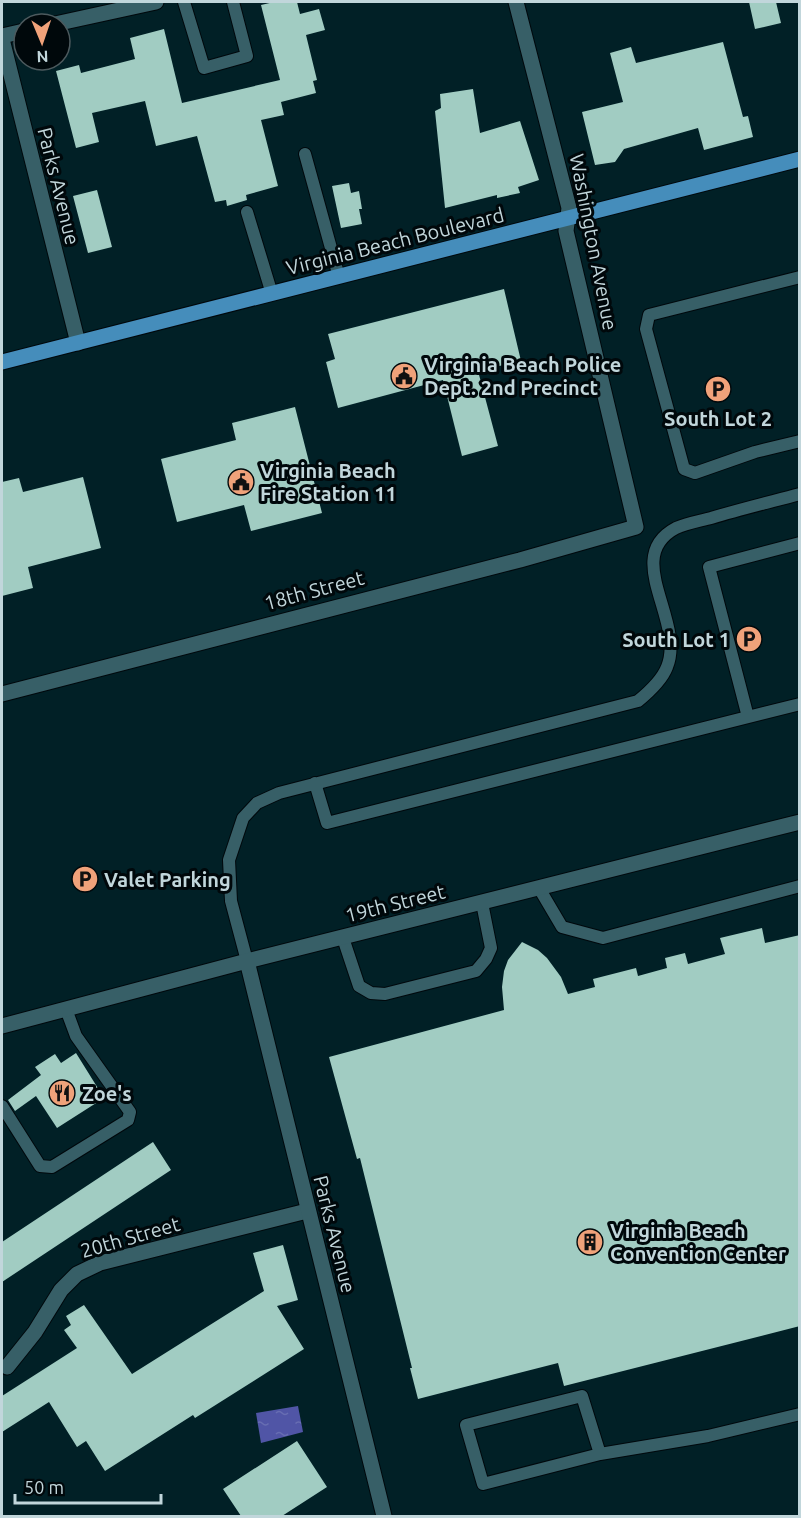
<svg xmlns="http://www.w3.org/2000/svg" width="801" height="1518" font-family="Ubuntu,sans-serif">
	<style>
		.water { fill: url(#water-ripples) }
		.building { fill: #a1ccc2 }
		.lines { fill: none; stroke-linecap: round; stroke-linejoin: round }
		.service-casing { stroke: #00080c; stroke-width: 14 }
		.minor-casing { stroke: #00080c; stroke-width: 17 }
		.tertiary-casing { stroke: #00080c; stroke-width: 17 }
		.primary-casing { stroke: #00080c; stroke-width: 17 }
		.service { stroke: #375f67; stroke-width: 12 }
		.minor { stroke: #375f67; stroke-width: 15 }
		.tertiary { stroke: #375f67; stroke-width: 15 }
		.primary { stroke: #458dbb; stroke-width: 15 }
		.labels { text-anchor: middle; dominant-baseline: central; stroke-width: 6; stroke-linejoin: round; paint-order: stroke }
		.street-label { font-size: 20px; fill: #c1d6db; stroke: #00080b }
		.poi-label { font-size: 20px; font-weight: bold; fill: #c1d6db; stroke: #00080b; text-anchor: start }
	</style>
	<defs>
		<pattern id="water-ripples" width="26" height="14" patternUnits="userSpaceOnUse" patternTransform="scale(1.5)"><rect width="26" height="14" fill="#5055a6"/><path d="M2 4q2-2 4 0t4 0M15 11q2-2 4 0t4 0" fill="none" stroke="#676db2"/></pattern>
	</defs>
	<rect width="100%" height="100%" fill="#012026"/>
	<!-- water -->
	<path class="water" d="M 298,1406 L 303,1432 L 261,1443 L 256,1413 Z"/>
	<!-- building -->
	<path class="building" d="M 274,2 L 297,2 L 300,14 L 319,9 L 325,30 L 306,35 L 317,80 L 313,81 L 316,93 L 281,102 L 284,115 L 261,120 L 278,186 L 246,195 L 247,200 L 227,206 L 226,200 L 215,202 L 197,136 L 156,146 L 145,101 L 92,113 L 99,142 L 76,148 L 56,71 L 79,65 L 81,73 L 135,59 L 130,38 L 164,29 L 182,103 L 280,80 L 261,5 Z
		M 749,2 L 776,2 L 781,23 L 755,29 Z
		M 723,42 L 743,117 L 748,116 L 753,137 L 704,150 L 698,128 L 624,149 L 615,162 L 595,165 L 582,112 L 623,102 L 610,53 L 631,47 L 636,63 Z
		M 473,89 L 480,133 L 520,121 L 539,180 L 518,187 L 520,193 L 497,198 L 497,195 L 445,208 L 435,111 L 441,108 L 440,94 Z
		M 349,183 L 351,193 L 359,191 L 362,209 L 359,209 L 362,224 L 341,228 L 332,186 Z
		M 97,190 L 112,247 L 88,253 L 73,196 Z
		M 504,289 L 521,361 L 478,371 L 498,446 L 462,456 L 443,380 L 338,408 L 326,362 L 335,359 L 328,334 Z
		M 295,407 L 322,513 L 251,531 L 244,505 L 177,522 L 161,459 L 236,440 L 232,423 Z
		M 83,477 L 101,548 L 28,567 L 33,588 L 2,596 L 2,482 L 19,478 L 23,492 Z
		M 762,928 L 765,943 L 800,935 L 800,1326 L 564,1386 L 558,1363 L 418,1399 L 410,1368 L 412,1368 L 360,1158 L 357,1159 L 329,1057 L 504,1010 L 502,987 L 504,971 L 508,960 L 522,942 L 538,950 L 547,958 L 561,977 L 568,994 L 595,987 L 593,979 L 636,968 L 638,976 L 667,968 L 665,958 L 685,953 L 688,964 L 725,954 L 720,938 Z
		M 76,1053 L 104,1098 L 57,1128 L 36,1096 L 15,1111 L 8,1100 L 41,1075 L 35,1067 L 55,1054 L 61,1063 Z
		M 153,1142 L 171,1170 L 2,1282 L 2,1242 Z
		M 283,1245 L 298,1300 L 277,1306 L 304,1349 L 195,1418 L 193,1415 L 105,1471 L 86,1441 L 77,1447 L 49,1402 L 2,1432 L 2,1396 L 77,1348 L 64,1330 L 71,1325 L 66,1316 L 84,1305 L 132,1374 L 264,1291 L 253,1253 Z
		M 297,1441 L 327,1487 L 282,1516 L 241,1516 L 223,1489 Z"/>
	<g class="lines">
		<defs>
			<path id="service" d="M 184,2 L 204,68 L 247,56 L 233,2
				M 305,154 L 339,277
				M 247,212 L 272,294
				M 800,277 L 649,315 L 646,329 L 684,469 L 695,473 L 755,452 L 800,441
				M 748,717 L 709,567 L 800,543
				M 315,783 L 327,823 L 800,704
				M 539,888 L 562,927 L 603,938 L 800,886
				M 343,938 L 359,986 L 371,993 L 385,994 L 476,971 L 486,959 L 491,948 L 482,903
				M 247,961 L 231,901 L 229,860 L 243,818 L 257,803 L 279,793 L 638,701 C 649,692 662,680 667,667 C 686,621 621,557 676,528 C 687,523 700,521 711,518 C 741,509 770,502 800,494
				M 2,1106 L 40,1166 L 52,1167 L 128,1120 L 130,1112 L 76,1036 L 66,1009
				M 600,1454 L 582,1396 L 466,1425 L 483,1484 L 600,1454 L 708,1436 L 800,1414"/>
			<path id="minor" d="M 55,24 L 156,2
				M 2,36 L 24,31
				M 2,39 L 78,343
				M 2,694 L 520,560 L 636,527 L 566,231 L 569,208 L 516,2
				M 7,1367 L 35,1332 L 61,1290 L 77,1274 L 100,1263 L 307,1211"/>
			<path id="tertiary" d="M 247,961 L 384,1516
				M 2,1026 L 247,961 L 800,822"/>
			<path id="primary" d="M 2,362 L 800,159"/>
		</defs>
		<!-- service casing -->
		<use href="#service" class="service-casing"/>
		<!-- minor casing -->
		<use href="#minor" class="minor-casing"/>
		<!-- tertiary casing -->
		<use href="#tertiary" class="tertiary-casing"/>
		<!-- primary casing -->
		<use href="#primary" class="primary-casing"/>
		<!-- service -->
		<use href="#service" class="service"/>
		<!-- minor -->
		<use href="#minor" class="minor"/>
		<!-- tertiary -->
		<use href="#tertiary" class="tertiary"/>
		<!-- primary -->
		<use href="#primary" class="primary"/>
	</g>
	<!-- icons -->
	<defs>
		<symbol id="civic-disc" viewBox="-11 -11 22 22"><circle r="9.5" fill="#f0a27a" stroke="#00080b"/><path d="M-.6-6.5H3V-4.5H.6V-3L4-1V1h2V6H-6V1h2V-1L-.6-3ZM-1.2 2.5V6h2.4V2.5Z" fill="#111"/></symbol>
		<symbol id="parking-disc" viewBox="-11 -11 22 22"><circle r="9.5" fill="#f0a27a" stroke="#00080b"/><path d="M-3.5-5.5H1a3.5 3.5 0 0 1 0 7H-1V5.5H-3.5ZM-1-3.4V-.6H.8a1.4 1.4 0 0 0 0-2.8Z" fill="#111"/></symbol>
		<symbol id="restaurant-disc" viewBox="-11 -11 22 22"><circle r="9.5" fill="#f0a27a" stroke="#00080b"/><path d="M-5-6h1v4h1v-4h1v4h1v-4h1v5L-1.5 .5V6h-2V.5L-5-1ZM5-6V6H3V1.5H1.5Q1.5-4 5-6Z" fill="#111"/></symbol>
		<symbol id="building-disc" viewBox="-11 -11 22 22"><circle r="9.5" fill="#f0a27a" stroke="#00080b"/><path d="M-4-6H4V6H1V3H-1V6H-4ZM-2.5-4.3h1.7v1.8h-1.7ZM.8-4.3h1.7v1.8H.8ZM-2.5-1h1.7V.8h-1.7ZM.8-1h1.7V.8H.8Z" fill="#111"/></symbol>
	</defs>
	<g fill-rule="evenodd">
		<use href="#civic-disc" x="389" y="361" width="30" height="30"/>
		<use href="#parking-disc" x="703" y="374" width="30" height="30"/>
		<use href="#civic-disc" x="226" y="467" width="30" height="30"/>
		<use href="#parking-disc" x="734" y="624" width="30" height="30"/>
		<use href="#parking-disc" x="70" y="864" width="30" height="30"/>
		<use href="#restaurant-disc" x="47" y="1078" width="30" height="30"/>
		<use href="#building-disc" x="575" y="1227" width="30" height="30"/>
	</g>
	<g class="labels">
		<!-- street labels -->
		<g class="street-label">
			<text transform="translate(59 186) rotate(76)">Parks Avenue</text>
			<text transform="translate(395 241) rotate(-14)">Virginia Beach Boulevard</text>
			<text transform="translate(594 242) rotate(79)">Washington Avenue</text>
			<text transform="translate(314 590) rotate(-15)">18th Street</text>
			<text transform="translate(395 903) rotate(-14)">19th Street</text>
			<text transform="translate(335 1234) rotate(76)">Parks Avenue</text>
			<text transform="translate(130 1237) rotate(-16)">20th Street</text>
		</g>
		<!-- poi labels -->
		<g class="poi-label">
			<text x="424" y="364">Virginia Beach Police<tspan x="424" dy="23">Dept. 2nd Precinct</tspan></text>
			<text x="718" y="418" text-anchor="middle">South Lot 2</text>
			<text x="260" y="470">Virginia Beach<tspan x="260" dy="23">Fire Station 11</tspan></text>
			<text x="730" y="639" text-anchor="end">South Lot 1</text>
			<text x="104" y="879">Valet Parking</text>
			<text x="82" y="1093">Zoe's</text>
			<text x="610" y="1230">Virginia Beach<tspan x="610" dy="23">Convention Center</tspan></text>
		</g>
	</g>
	<!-- border -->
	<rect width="801" height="1518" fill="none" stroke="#c1d6db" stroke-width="6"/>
	<!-- north arrow -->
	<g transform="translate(42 42) rotate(178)"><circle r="28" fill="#00080b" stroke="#4d5a5e" stroke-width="1.5"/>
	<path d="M0-4.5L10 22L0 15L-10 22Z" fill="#f0a27a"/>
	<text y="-9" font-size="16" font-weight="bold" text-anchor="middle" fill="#c1d6db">N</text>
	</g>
	<!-- scale -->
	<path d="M15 1494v9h146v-9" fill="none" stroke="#c1d6db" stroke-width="3"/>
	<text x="24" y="1494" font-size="18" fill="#c1d6db" stroke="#00080b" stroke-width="4.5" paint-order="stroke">50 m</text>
</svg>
